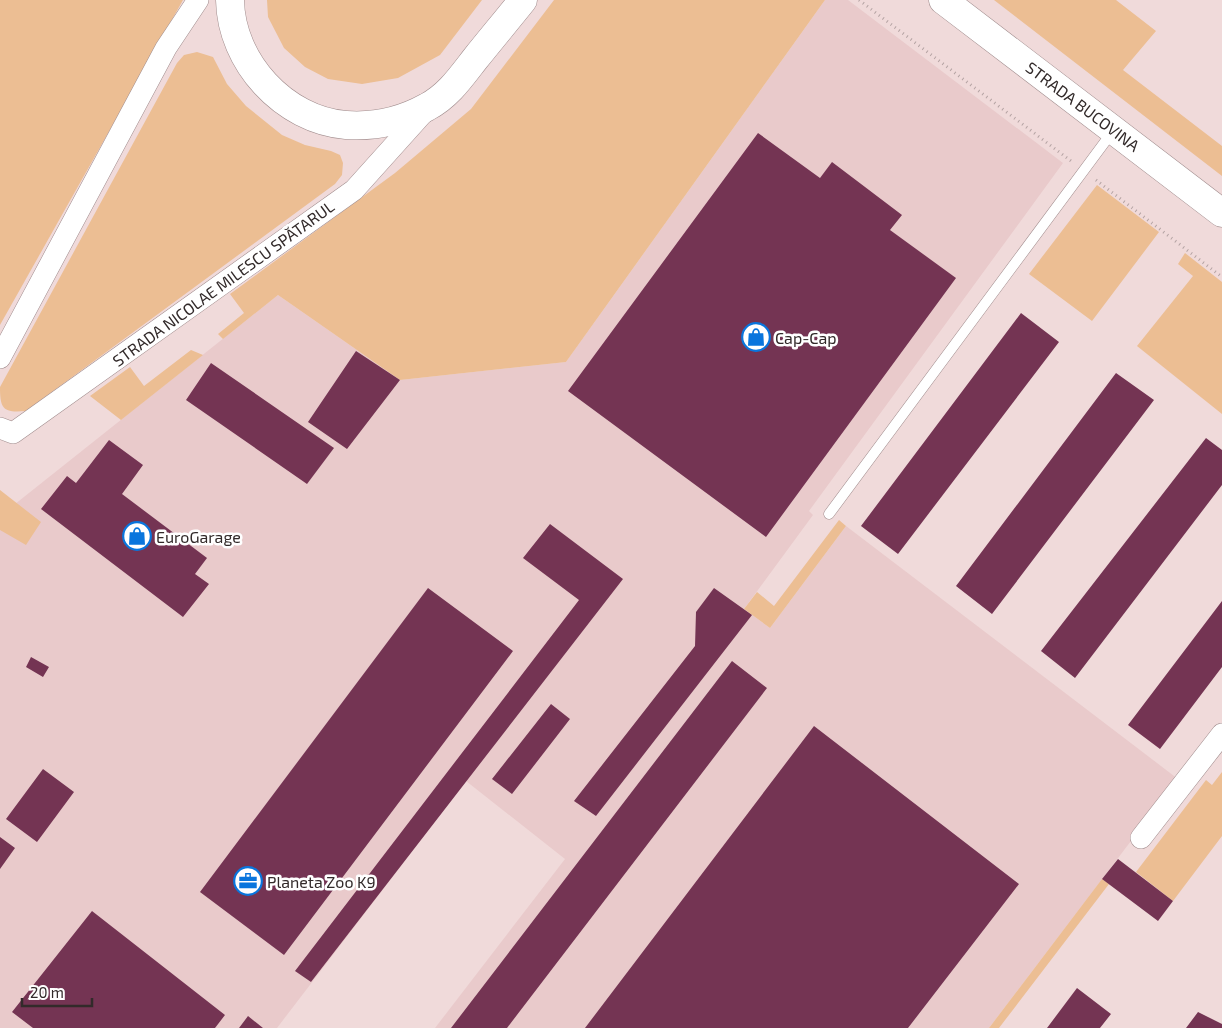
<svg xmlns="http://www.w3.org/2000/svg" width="1222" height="1028" font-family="'Exo 2',sans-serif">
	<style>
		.built { fill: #e9cacb }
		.green { fill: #ecbe93 }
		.building { fill: #743453 }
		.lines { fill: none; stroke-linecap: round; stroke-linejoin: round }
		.service-casing { stroke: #a08c8d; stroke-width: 11 }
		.minor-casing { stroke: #a08c8d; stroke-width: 22 }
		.primary-casing { stroke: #a08c8d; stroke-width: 29 }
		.path { stroke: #b4a3a3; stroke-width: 3; stroke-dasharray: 1 4; stroke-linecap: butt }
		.service { stroke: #fff; stroke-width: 10 }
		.minor { stroke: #fff; stroke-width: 21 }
		.primary { stroke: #fff; stroke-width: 28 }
		.labels { text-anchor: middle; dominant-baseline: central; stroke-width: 5; stroke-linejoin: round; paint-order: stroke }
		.street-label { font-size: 16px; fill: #322a2a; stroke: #fff }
		.poi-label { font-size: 16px; fill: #322a2a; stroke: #fff; text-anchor: start }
	</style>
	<rect width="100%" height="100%" fill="#f0dada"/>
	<!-- built -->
	<path class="built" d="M 825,0 L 848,0 L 1063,163 L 809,511 L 813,515 L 744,609 L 770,628 L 846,526 L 1178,779 L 989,1028 L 435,1028 L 565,859 L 466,781 L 277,1028 L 0,1028 L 0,516 L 278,295 L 400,380 L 566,362 Z"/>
	<!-- green -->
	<path class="green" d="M 0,0 L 183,0 L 0,325 Z
		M 267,0 L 482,0 L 440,55 L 398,78 L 362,84 L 328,79 L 305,67 L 284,48 L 268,17 Z
		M 554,0 L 825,0 L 566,362 L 400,380 L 278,295 L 223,339 L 218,334 L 244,313 L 230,294 L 395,173 L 471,109 Z
		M 994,0 L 1116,0 L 1156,31 L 1123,70 L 1222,146 L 1222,176 Z
		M 197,52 L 213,57 L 227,84 L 246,106 L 282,135 L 305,145 L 331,151 L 340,155 L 343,163 L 342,175 L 335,184 L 26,411 C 3,413 0,409 0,387 L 177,63 L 184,55 Z
		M 1097,185 L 1159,232 L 1092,321 L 1029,274 Z
		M 1185,253 L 1222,282 L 1222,414 L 1137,346 L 1193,276 L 1178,264 Z
		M 191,350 L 203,355 L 121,420 L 90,396 L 130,367 L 144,386 Z
		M 0,490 L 41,522 L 26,545 L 0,530 Z
		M 839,520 L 846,526 L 770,628 L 744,609 L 757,592 L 774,606 Z
		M 1222,772 L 1222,836 L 1173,901 L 1136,872 L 1206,780 L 1212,785 Z
		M 1102,879 L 1109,884 L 999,1028 L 989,1028 Z"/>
	<!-- building -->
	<path class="building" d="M 758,133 L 820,178 L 832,162 L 902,215 L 890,230 L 956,278 L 766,537 L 568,391 Z
		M 1021,313 L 1059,342 L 898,554 L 861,526 Z
		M 356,351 L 400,380 L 347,449 L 308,422 Z
		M 211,363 L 334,448 L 307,484 L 186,400 Z
		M 1116,373 L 1154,400 L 992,614 L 956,586 Z
		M 1206,438 L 1222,450 L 1222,485 L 1075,678 L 1041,651 Z
		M 109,440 L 143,465 L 122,494 L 207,558 L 195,574 L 209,584 L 183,617 L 41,509 L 67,476 L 76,483 Z
		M 550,524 L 623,579 L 311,982 L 295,971 L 579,600 L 523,558 Z
		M 428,588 L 513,651 L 284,955 L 200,892 Z
		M 714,588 L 752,615 L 596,816 L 574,801 L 695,646 L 696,612 Z
		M 1222,601 L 1222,667 L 1160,749 L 1128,725 Z
		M 31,657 L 49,667 L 43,677 L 26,667 Z
		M 732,661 L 767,688 L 507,1028 L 451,1028 Z
		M 551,704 L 570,719 L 512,794 L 492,779 Z
		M 814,726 L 1019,884 L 908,1028 L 585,1028 Z
		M 43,769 L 74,792 L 37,842 L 6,819 Z
		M 0,837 L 15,848 L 0,869 Z
		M 1118,859 L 1173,901 L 1158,921 L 1102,879 Z
		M 92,911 L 225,1015 L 215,1028 L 33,1028 L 12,1012 Z
		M 1077,988 L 1111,1014 L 1100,1028 L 1047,1028 Z
		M 1198,1012 L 1222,1024 L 1222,1028 L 1186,1028 Z
		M 248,1016 L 263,1028 L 239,1028 Z"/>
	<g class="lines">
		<defs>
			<path id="service" d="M 829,514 L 1113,131"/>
			<path id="minor" d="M 0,358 L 166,48 L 198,0
				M 0,428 L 13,433 L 354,190 L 425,111
				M 1141,838 L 1222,734"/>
			<path id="primary" d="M 230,0 C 231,62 284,120 346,125 C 375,127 402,121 427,107 C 448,96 461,77 475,59 C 491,39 507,20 523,0
				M 943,0 L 1222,213"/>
		</defs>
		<!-- service casing -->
		<use href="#service" class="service-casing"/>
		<!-- minor casing -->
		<use href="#minor" class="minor-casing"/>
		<!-- primary casing -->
		<use href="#primary" class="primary-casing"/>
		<!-- path -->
		<path class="path" d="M 859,0 L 1071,161
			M 1096,180 L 1222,277"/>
		<!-- service -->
		<use href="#service" class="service"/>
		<!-- minor -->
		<use href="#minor" class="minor"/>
		<!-- primary -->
		<use href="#primary" class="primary"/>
	</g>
	<!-- icons -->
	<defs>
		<symbol id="shop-ring" viewBox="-11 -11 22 22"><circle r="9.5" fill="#fff" stroke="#0975dd" stroke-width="1.5"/><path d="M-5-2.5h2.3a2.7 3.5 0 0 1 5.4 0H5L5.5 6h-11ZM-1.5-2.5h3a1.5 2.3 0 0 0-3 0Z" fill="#0975dd"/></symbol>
		<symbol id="office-ring" viewBox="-11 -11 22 22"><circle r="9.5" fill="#fff" stroke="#0975dd" stroke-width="1.5"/><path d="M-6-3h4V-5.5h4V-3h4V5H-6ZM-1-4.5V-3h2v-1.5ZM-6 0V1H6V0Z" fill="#0975dd"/></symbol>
	</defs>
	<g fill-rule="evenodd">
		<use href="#shop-ring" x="740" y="321" width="32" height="32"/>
		<use href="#shop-ring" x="121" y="520" width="32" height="32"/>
		<use href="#office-ring" x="232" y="865" width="32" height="32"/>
	</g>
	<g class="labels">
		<!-- street labels -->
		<g class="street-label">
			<text transform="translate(1083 106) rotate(37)">STRADA BUCOVINA</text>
			<text transform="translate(223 283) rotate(-36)">STRADA NICOLAE MILESCU SPĂTARUL</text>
		</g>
		<!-- poi labels -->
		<g class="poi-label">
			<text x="775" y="337">Cap-Cap</text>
			<text x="156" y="536">EuroGarage</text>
			<text x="267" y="881">Planeta Zoo K9</text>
		</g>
	</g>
	<!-- scale -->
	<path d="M22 998v8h70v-8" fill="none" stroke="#322a2a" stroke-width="2.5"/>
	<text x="30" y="998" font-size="15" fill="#322a2a" stroke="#ffffff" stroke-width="4" paint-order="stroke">20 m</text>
</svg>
